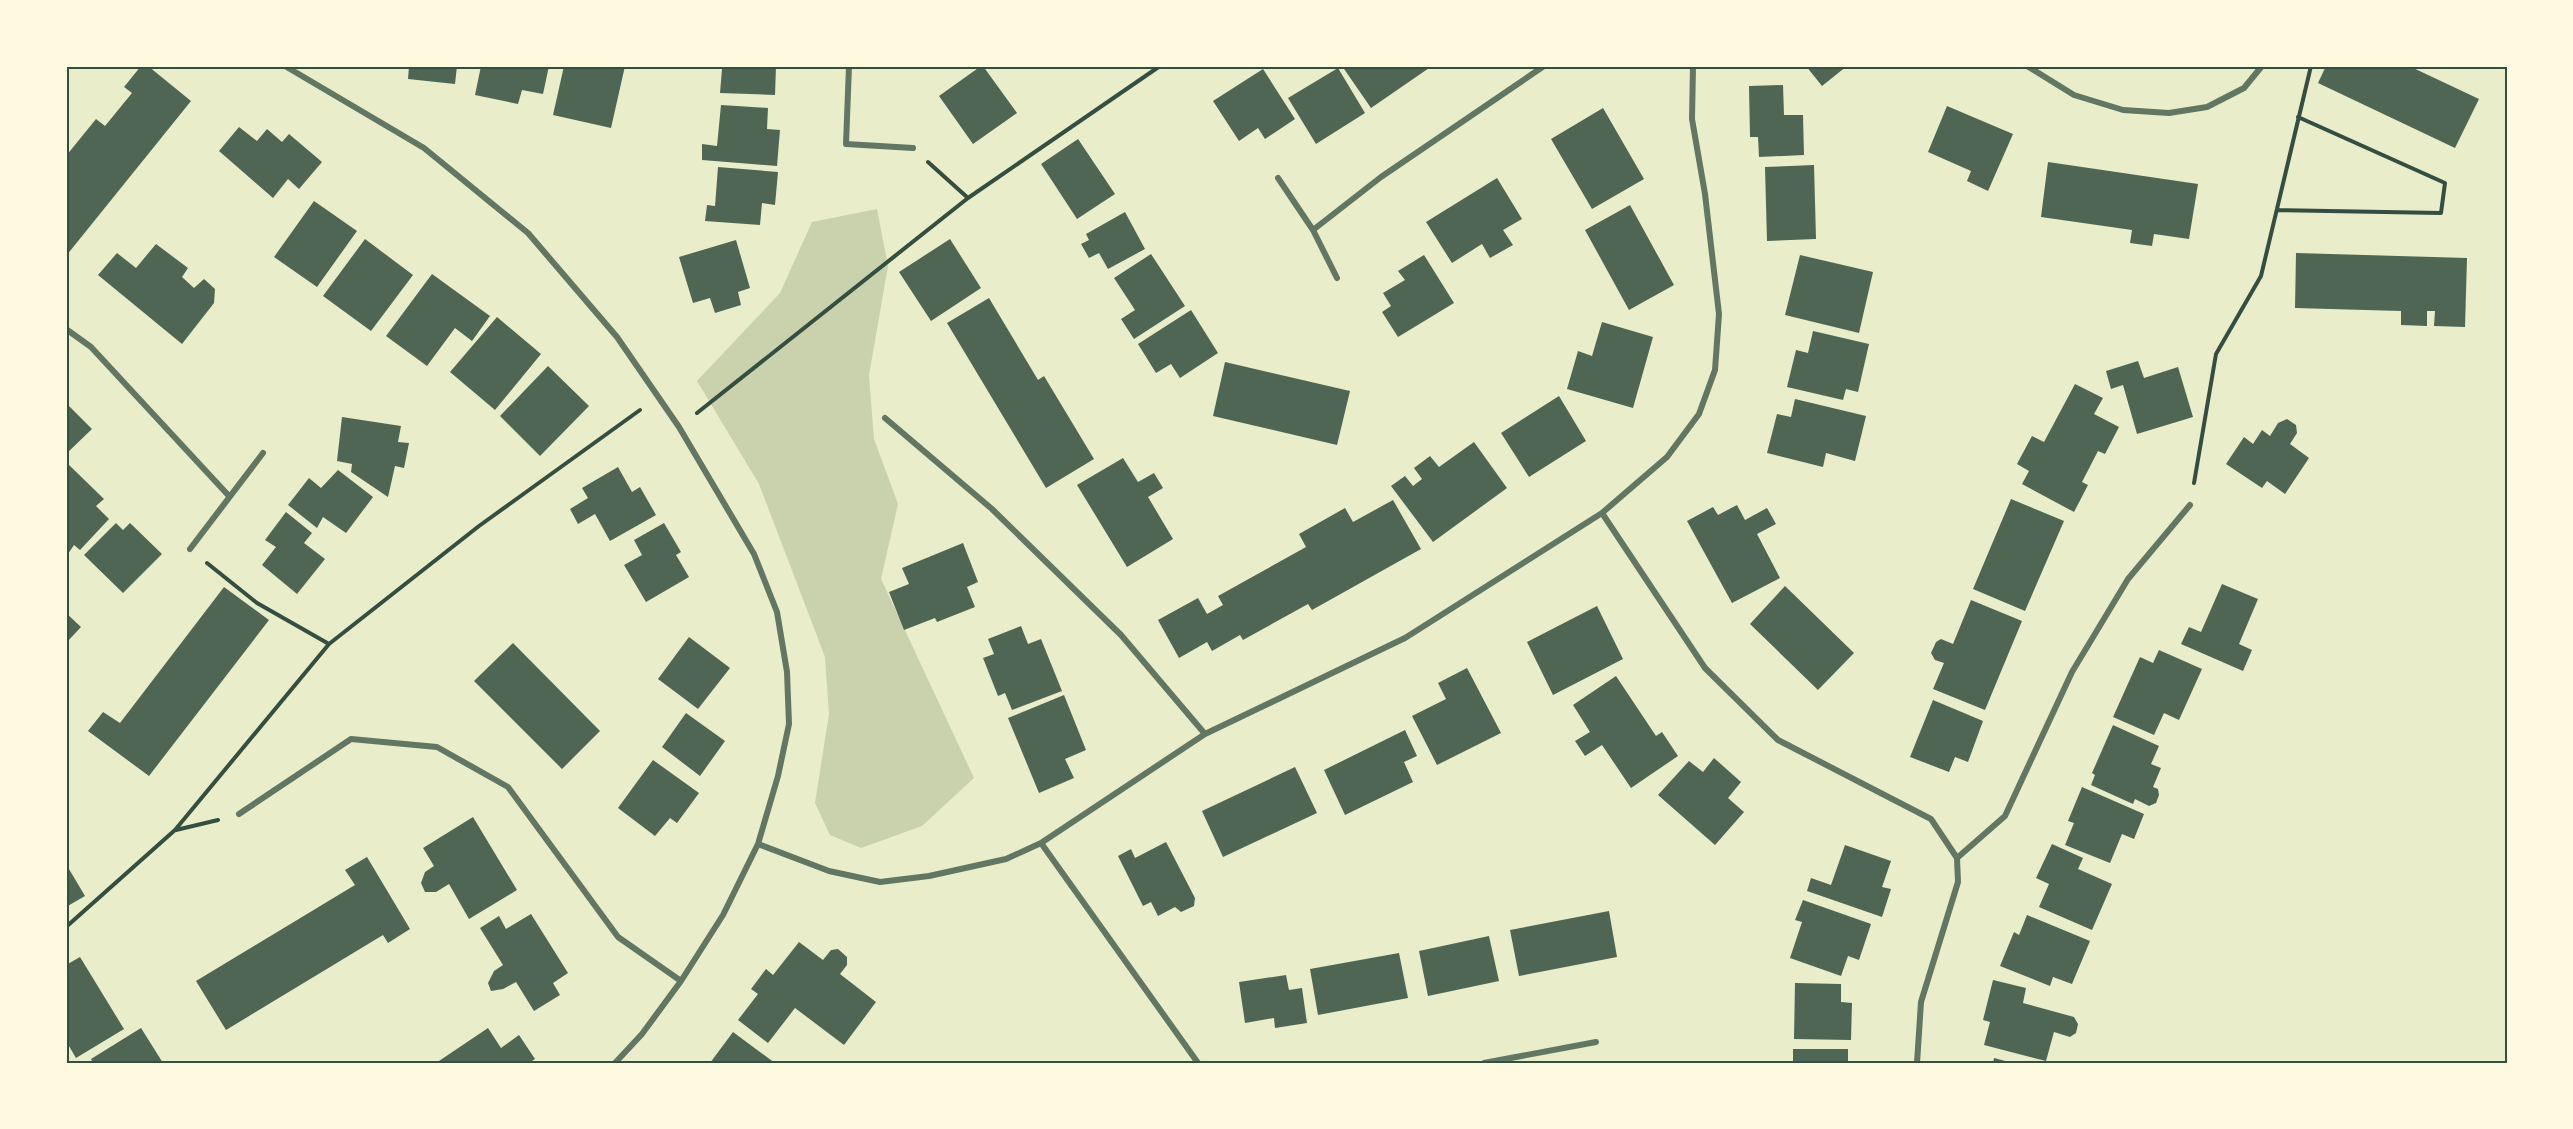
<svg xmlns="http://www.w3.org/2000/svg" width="2573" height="1129" font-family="'PT Sans',sans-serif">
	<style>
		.green { fill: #cad2ad }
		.building { fill: #4f6655 }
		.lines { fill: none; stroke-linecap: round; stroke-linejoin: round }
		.path { stroke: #344e41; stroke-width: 4 }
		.minor { stroke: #617663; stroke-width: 6 }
		.neatline { fill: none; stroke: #344e41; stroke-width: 2 }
	</style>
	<rect width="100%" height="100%" fill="#e9edc9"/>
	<!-- green -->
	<path class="green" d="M 877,209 L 888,266 L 869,375 L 874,439 L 898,504 L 881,579 L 974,778 L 922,826 L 861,848 L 830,835 L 815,803 L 829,714 L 825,657 L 759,484 L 697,381 L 780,293 L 812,222 Z"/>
	<!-- building -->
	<path class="building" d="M 141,66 L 148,66 L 191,101 L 66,256 L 66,156 L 96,119 L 105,126 L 132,93 L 124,87 Z
		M 409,66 L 457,66 L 455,84 L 408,79 Z
		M 481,66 L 549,66 L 543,94 L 522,90 L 518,104 L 475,95 Z
		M 564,66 L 625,66 L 611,128 L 553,115 Z
		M 710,66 L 776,66 L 775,95 L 720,93 L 722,69 L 710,69 Z
		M 981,66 L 983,66 L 1017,113 L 973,144 L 939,96 Z
		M 1342,66 L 1432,66 L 1371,108 Z
		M 1806,66 L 1847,66 L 1822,86 Z
		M 2326,66 L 2409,66 L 2479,99 L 2455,148 L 2318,83 Z
		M 1338,68 L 1365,113 L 1316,144 L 1288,98 Z
		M 1263,69 L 1295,119 L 1265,139 L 1258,128 L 1239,141 L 1213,101 Z
		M 1783,85 L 1784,115 L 1803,115 L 1804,155 L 1759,157 L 1758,137 L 1750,137 L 1749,86 Z
		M 721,105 L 768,108 L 767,129 L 780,130 L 777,166 L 702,160 L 702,144 L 717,146 Z
		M 1947,106 L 2013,134 L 1988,191 L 1967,181 L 1971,171 L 1928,152 Z
		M 1603,108 L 1644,179 L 1592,209 L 1551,139 Z
		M 239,127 L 257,141 L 267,129 L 282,142 L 289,134 L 322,162 L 299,189 L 288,179 L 273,198 L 219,151 Z
		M 1078,139 L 1115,194 L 1077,219 L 1041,164 Z
		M 2048,162 L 2198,184 L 2189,239 L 2154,234 L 2152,246 L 2130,243 L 2132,230 L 2041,217 Z
		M 1814,165 L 1816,239 L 1767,241 L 1765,167 Z
		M 718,167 L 778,172 L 775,205 L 762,203 L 760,225 L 705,221 L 707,205 L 715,206 Z
		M 1497,178 L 1522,219 L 1503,230 L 1513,245 L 1490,258 L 1482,244 L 1452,263 L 1426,222 Z
		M 314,201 L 357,231 L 317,287 L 274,257 Z
		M 1630,205 L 1674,285 L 1629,310 L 1585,230 Z
		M 1125,212 L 1145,249 L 1108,269 L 1099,253 L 1089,258 L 1081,244 L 1089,240 L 1086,234 Z
		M 365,239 L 413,275 L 371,331 L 323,296 Z
		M 950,239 L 981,288 L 931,321 L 899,272 Z
		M 736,240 L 750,288 L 738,292 L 741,305 L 715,313 L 710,298 L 693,303 L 679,257 Z
		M 156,244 L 188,268 L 182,277 L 194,288 L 204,279 L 215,289 L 214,303 L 182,344 L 98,275 L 117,253 L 136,268 Z
		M 2296,253 L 2467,258 L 2465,327 L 2434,326 L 2435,311 L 2427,311 L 2427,326 L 2401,325 L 2401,311 L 2295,308 Z
		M 1151,254 L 1185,306 L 1134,339 L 1121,319 L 1135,310 L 1114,278 Z
		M 1424,255 L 1454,303 L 1398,337 L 1382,312 L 1391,306 L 1383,293 L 1405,280 L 1398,271 Z
		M 1800,255 L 1873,272 L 1859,333 L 1785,315 Z
		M 432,274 L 490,316 L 472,341 L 455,328 L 427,366 L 386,336 Z
		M 989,298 L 1038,380 L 1044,376 L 1094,459 L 1046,488 L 947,323 Z
		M 1191,310 L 1218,353 L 1180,378 L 1171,364 L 1156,373 L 1138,344 Z
		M 497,317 L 541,354 L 495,410 L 450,372 Z
		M 1602,322 L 1653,337 L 1633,408 L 1567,389 L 1578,351 L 1592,356 Z
		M 1813,331 L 1869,344 L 1858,392 L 1846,389 L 1843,400 L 1787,387 L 1796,350 L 1808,353 Z
		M 2138,361 L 2144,378 L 2178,367 L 2193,417 L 2137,434 L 2123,385 L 2111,389 L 2106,371 Z
		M 1225,362 L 1350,391 L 1337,445 L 1213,416 Z
		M 548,366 L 589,406 L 540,456 L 500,416 Z
		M 2075,384 L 2103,398 L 2094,414 L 2119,427 L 2105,454 L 2098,451 L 2082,482 L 2088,485 L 2074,512 L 2022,484 L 2029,471 L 2017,464 L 2032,436 L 2044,442 Z
		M 1559,396 L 1586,441 L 1529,477 L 1501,433 Z
		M 1795,399 L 1866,416 L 1855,461 L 1826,453 L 1823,467 L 1767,453 L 1777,414 L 1791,417 Z
		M 66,403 L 92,429 L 66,454 Z
		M 342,417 L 401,426 L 398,442 L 409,443 L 404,468 L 395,466 L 388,497 L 351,472 L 352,464 L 337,461 Z
		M 2287,419 L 2296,425 L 2297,433 L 2290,444 L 2309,458 L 2285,494 L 2267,481 L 2262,488 L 2226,464 L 2244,437 L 2253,444 L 2262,430 L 2270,436 L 2278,423 Z
		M 1474,442 L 1507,488 L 1433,542 L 1391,486 L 1405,476 L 1413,486 L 1422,479 L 1414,468 L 1430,456 L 1439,467 Z
		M 1123,458 L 1138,482 L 1154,473 L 1163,488 L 1148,497 L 1173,539 L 1127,567 L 1077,485 Z
		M 68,464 L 104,499 L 96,506 L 109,519 L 80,550 L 74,545 L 66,557 Z
		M 618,467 L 632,492 L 640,487 L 656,515 L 610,541 L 595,514 L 578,524 L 570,509 L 588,498 L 582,488 Z
		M 338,470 L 373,497 L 346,533 L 323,517 L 317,528 L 288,505 L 309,478 L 321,488 Z
		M 2011,499 L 2064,521 L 2025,611 L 1973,589 Z
		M 1393,500 L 1421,549 L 1312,610 L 1308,604 L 1243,640 L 1240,635 L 1212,651 L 1207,642 L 1179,658 L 1158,620 L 1198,598 L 1207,614 L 1223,605 L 1218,596 L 1306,547 L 1299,534 L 1345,508 L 1353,522 Z
		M 1737,505 L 1745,520 L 1767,508 L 1776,524 L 1757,534 L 1780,578 L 1732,603 L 1687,521 L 1713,507 L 1718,515 Z
		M 286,512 L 312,533 L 304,543 L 325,559 L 297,594 L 262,565 L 276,547 L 265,540 Z
		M 116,523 L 123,530 L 130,523 L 162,554 L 123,593 L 84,555 Z
		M 664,523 L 681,552 L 676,555 L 689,577 L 646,602 L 624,565 L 642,555 L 634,540 Z
		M 963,543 L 978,582 L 967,587 L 975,607 L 937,622 L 935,618 L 904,630 L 889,592 L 909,584 L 902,568 Z
		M 2222,584 L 2258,599 L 2239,644 L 2252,650 L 2243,671 L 2181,644 L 2189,627 L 2201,632 Z
		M 1785,586 L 1854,653 L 1818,690 L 1750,624 Z
		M 224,587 L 269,620 L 149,776 L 88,731 L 103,712 L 120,723 Z
		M 1971,600 L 2022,621 L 1985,710 L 1933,689 L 1944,663 L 1935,660 L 1931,653 L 1936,642 L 1941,639 L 1953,644 Z
		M 1597,606 L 1623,659 L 1553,695 L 1527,642 Z
		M 66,613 L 81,627 L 66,643 Z
		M 1021,626 L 1028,644 L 1041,639 L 1062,691 L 1012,710 L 1005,693 L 998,696 L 983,658 L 994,654 L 988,639 Z
		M 689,637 L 730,668 L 698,709 L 658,679 Z
		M 513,643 L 600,731 L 562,769 L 474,681 Z
		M 2159,650 L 2202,669 L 2179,720 L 2164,713 L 2154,735 L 2113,717 L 2140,657 L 2153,663 Z
		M 1467,668 L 1501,733 L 1437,765 L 1412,716 L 1446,699 L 1438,683 Z
		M 1616,676 L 1656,736 L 1662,732 L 1678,756 L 1631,788 L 1602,745 L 1585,756 L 1575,741 L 1590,732 L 1573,705 Z
		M 1064,695 L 1086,750 L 1065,759 L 1074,778 L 1039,793 L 1008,718 Z
		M 1933,700 L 1983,721 L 1968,762 L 1955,757 L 1949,772 L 1910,757 Z
		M 686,713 L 725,741 L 700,776 L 662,747 Z
		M 2113,725 L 2159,746 L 2151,764 L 2161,768 L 2153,787 L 2158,789 L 2159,795 L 2156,803 L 2149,806 L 2135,799 L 2133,804 L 2091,785 L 2095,775 L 2092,773 Z
		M 1405,730 L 1417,756 L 1404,762 L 1413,782 L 1345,815 L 1324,770 Z
		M 1714,758 L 1741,782 L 1728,798 L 1744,812 L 1715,845 L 1658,795 L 1689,761 L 1703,772 Z
		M 653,760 L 699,793 L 677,823 L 670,818 L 655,836 L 618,808 Z
		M 1295,767 L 1317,813 L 1223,857 L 1202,811 Z
		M 2082,787 L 2144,814 L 2134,839 L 2122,834 L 2110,863 L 2065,845 L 2074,823 L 2068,821 Z
		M 473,817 L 517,890 L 469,919 L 449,884 L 436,892 L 425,892 L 421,883 L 425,872 L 434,866 L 423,848 Z
		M 1166,842 L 1195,898 L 1194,906 L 1181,912 L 1175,907 L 1158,916 L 1151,902 L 1143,906 L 1118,856 L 1131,849 L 1135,858 Z
		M 2052,844 L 2083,858 L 2078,869 L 2112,884 L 2092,930 L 2039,907 L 2049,884 L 2036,878 Z
		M 1845,845 L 1891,861 L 1882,887 L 1891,889 L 1882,917 L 1807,891 L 1811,878 L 1831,885 Z
		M 367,857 L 410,929 L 388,943 L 383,935 L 226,1030 L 196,981 L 355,885 L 345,870 Z
		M 66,864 L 85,896 L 66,907 Z
		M 1803,900 L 1871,924 L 1859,960 L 1848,956 L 1841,976 L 1790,958 L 1802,922 L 1795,920 Z
		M 1609,911 L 1617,957 L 1519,976 L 1510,930 Z
		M 531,914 L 568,973 L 553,983 L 560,995 L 534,1011 L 516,982 L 503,989 L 491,991 L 488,983 L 494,971 L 503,965 L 480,928 L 499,916 L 506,929 Z
		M 2027,915 L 2090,941 L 2072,984 L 2053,977 L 2050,986 L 2000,966 L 2014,932 L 2019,935 Z
		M 1489,936 L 1499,981 L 1428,996 L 1419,951 Z
		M 799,942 L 823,960 L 831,950 L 838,949 L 847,957 L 847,965 L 840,974 L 876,1002 L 844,1045 L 795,1008 L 768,1043 L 738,1020 L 758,994 L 751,989 L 766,969 L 773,975 Z
		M 1399,953 L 1408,998 L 1318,1015 L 1310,969 Z
		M 80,957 L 124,1029 L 76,1058 L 66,1041 L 66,965 Z
		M 1286,975 L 1289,990 L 1302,988 L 1307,1023 L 1275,1028 L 1274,1018 L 1245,1023 L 1239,982 Z
		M 1993,980 L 2026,988 L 2023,1003 L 2074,1017 L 2078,1024 L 2076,1033 L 2070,1037 L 2054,1032 L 2046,1061 L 1984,1045 L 1990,1022 L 1983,1020 Z
		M 1795,983 L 1841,984 L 1841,1002 L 1852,1003 L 1851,1040 L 1794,1039 Z
		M 141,1028 L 163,1063 L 93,1063 L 91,1059 Z
		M 488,1028 L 501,1048 L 519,1035 L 535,1059 L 529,1063 L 436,1063 Z
		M 733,1032 L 775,1063 L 710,1063 Z
		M 1793,1049 L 1848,1049 L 1848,1063 L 1793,1063 Z
		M 1994,1058 L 2009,1062 L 2009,1063 L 1993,1063 Z"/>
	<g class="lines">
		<!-- path -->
		<path class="path" d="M 928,162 L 968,198
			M 2278,210 L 2441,213 L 2445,183 L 2298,117
			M 697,413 L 968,198 L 1160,66
			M 2194,483 L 2216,354 L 2261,276 L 2311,66
			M 207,563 L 257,603 L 329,644 L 479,526 L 640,410
			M 176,830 L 218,820
			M 66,927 L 175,830 L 329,644"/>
		<!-- minor -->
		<path class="minor" d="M 285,66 L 424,148 L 528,233 L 617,337 L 679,427 L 754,554 L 777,612 L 787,672 L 789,724 L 778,776 L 758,844 L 723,915 L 681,981 L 642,1034 L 615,1063
			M 849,66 L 846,144 L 913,148
			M 2027,66 L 2074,95 L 2123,110 L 2169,113 L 2207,107 L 2244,88 L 2262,66
			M 1278,178 L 1313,230 L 1337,278
			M 1313,230 L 1381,177 L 1544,66
			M 66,329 L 91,347 L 229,496
			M 885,418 L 992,509 L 1121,635 L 1205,734
			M 1602,513 L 1705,668 L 1778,740 L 1931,819 L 1957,858 L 1958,882 L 1921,1002 L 1917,1063
			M 190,549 L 263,453
			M 239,814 L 351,739 L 437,747 L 508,787 L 618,937 L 681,981
			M 1041,843 L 1198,1063
			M 758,844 L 829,871 L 880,882 L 929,876 L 1006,859 L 1041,843 L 1205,734 L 1405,638 L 1602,513 L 1667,457 L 1699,414 L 1715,370 L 1719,314 L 1705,194 L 1692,119 L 1693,66
			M 1957,858 L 2005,816 L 2072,672 L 2128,579 L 2190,505
			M 1484,1063 L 1596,1042"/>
	</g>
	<!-- border -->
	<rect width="2573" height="1129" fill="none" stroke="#fefae0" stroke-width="135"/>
	<rect x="68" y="68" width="2438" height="994" class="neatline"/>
</svg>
